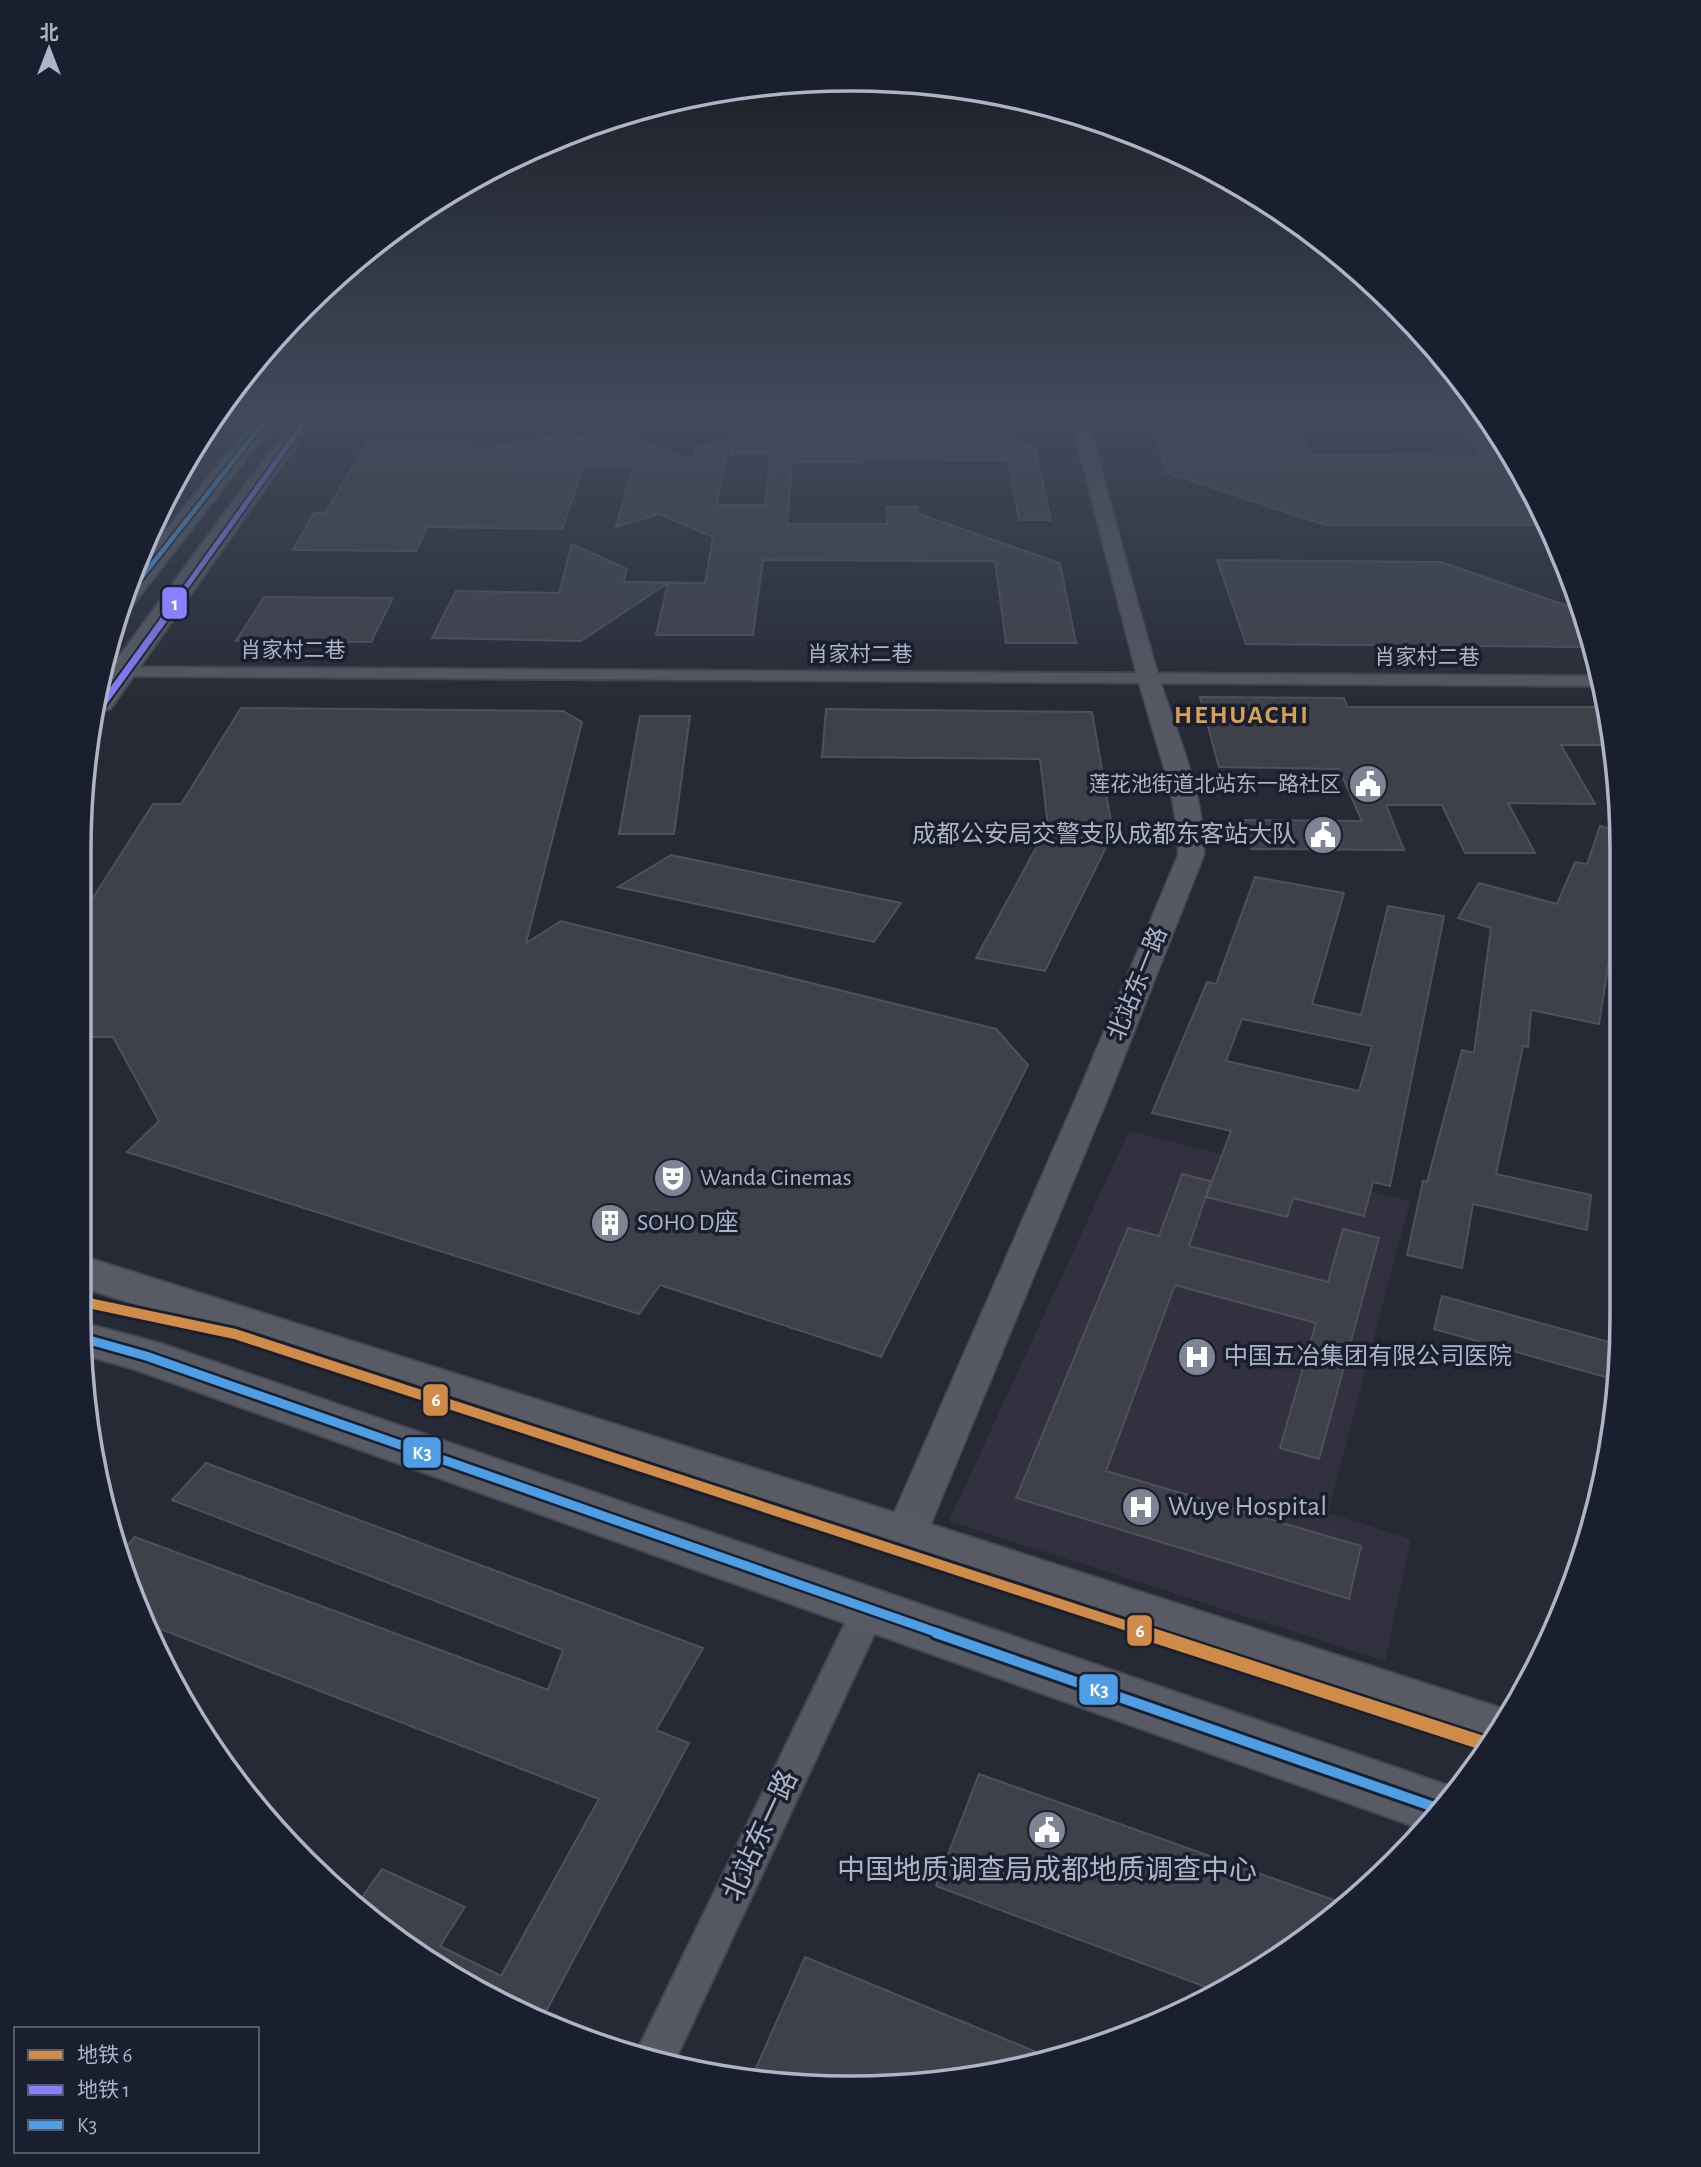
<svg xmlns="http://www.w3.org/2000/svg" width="1701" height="2167" font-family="'Alegreya Sans','Noto Sans SC',sans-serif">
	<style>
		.medical { fill: #333140 }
		.building { fill: #3e414a; stroke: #4d515c; stroke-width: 2; fill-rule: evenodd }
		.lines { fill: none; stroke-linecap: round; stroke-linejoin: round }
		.minor-casing { stroke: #42444c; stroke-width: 4 }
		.tertiary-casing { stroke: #42444c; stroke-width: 3 }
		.primary-casing { stroke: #434750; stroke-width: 4 }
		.minor { fill: #565862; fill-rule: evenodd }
		.tertiary { fill: #565862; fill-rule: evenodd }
		.primary { fill: #585b64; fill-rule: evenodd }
		.bus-1-far2-casing { stroke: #191f2e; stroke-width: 8 }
		.bus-1-far1-casing { stroke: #191f2e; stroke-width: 14 }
		.bus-1-casing { stroke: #191f2e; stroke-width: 16 }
		.bus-1-far2 { stroke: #4d9ee5; stroke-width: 4.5 }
		.bus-1-far1 { stroke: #4d9ee5; stroke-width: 9 }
		.bus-1 { stroke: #4d9ee5; stroke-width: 10 }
		.metro-1-far1-casing { stroke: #191f2e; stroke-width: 16 }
		.metro-1-casing { stroke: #191f2e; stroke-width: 19 }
		.metro-2-far1-casing { stroke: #191f2e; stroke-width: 9 }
		.metro-2-casing { stroke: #191f2e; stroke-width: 11 }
		.metro-1-far1 { stroke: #d18b49; stroke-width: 10 }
		.metro-1 { stroke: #d18b49; stroke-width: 14 }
		.metro-2-far1 { stroke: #8880ff; stroke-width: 5 }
		.metro-2 { stroke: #8880ff; stroke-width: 7 }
		.labels { text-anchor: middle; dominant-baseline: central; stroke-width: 7; stroke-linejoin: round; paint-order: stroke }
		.far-street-label { font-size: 21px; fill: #aeb4c6; stroke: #191f2e }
		.far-poi-label { font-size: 21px; fill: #aeb4c6; stroke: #191f2e; text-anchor: end }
		.poi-label { font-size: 24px; fill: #aeb4c6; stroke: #191f2e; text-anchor: start }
		.street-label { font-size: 24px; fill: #aeb4c6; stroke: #191f2e }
		.far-district-label { font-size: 26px; font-weight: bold; letter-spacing: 2px; fill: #d89f57; stroke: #191f2e }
		.near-poi-label { font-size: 28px; fill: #aeb4c6; stroke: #191f2e; text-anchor: start }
		.near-street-label { font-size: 28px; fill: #aeb4c6; stroke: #191f2e }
		.rim { fill: none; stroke: #aeb4c6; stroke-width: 3.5 }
		.line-badge { stroke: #191f2e; stroke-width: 2.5 }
		.badge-label { font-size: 19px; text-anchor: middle; font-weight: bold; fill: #fff }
	</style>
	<rect width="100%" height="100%" fill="#262a34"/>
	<!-- medical -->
	<path class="medical" d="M 1129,1131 L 1410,1201 L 1328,1513 L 1411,1539 L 1385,1661 L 949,1521 Z"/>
	<!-- building -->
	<path class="building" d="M 738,412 L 1006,412 L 1007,415 L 738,414 Z
		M 1149,412 L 1287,412 L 1312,455 L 1483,456 L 1446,412 L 1481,412 L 1519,464 L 1546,525 L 1325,525 L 1167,473 Z
		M 736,427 L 1009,428 L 1012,441 L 1035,448 L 1051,520 L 1019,520 L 1008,460 L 863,459 L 863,462 L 792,462 L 787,524 L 887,524 L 886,507 L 917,507 L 916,513 L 1060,563 L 1076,643 L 1006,643 L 995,561 L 763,560 L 753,635 L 656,635 L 668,583 L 581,641 L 432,638 L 456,591 L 559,593 L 572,544 L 627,569 L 624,582 L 705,583 L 713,537 L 659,514 L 616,527 L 633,466 L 584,466 L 562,529 L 427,527 L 416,551 L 293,550 L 314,513 L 325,513 L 367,443 L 471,443 L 467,452 L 542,438 L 632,437 L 693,462 L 696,448 L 729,439 L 717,505 L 765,505 L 771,453 L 731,453 Z
		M 1217,560 L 1441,562 L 1571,607 L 1587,629 L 1590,647 L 1246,644 Z
		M 264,597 L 393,598 L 371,642 L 236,641 Z
		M 1200,697 L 1344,698 L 1347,707 L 1602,707 L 1610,745 L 1561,745 L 1595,804 L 1508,803 L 1535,853 L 1465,853 L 1442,805 L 1386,805 L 1404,850 L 1251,849 L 1243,820 L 1362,821 L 1339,769 L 1219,767 Z
		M 241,708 L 563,711 L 582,722 L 526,943 L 561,921 L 996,1029 L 1028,1065 L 881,1357 L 660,1285 L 639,1314 L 127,1152 L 159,1121 L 113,1037 L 80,1037 L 80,918 L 153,804 L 181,804 Z
		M 826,709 L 1092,712 L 1113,833 L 1045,971 L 976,958 L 1048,826 L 1040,759 L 822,757 Z
		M 640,716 L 690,716 L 674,834 L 619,834 Z
		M 1600,826 L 1621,831 L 1621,963 L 1609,960 L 1599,1024 L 1531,1010 L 1528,1047 L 1523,1046 L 1496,1174 L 1591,1195 L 1587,1230 L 1473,1204 L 1462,1268 L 1407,1255 L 1423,1181 L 1427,1182 L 1462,1050 L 1474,1053 L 1491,928 L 1458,918 L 1479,883 L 1557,904 L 1575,862 L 1587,864 Z
		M 671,855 L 901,903 L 874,942 L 618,887 Z
		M 1255,877 L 1344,893 L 1312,1004 L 1361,1015 L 1388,906 L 1444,916 L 1390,1186 L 1373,1182 L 1364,1216 L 1293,1198 L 1287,1217 L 1206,1197 L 1231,1131 L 1152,1113 L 1207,982 L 1216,984 ZM 1242,1019 L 1372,1046 L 1359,1091 L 1226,1061 Z
		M 1182,1174 L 1211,1181 L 1189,1246 L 1328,1282 L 1343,1229 L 1379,1238 L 1319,1459 L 1280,1448 L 1316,1323 L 1175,1285 L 1106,1471 L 1361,1546 L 1349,1599 L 1016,1498 L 1128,1228 L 1159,1236 Z
		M 1442,1296 L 1620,1345 L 1616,1380 L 1434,1329 Z
		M 206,1463 L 703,1648 L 656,1730 L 689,1743 L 543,2017 L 465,1985 L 358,1903 L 382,1869 L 465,1907 L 440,1946 L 501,1976 L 599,1799 L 150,1625 L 120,1553 L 135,1537 L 548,1690 L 563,1650 L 172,1500 Z
		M 979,1774 L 1348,1905 L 1237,1985 L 1219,1992 L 936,1886 Z
		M 805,1957 L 1056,2060 L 851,2088 L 753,2075 Z"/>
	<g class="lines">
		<defs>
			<path id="minor" d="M 216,414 L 1080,418 L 1087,422 L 1080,426 L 211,421 Z
				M 122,667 L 1596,676 L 1598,686 L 116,676 L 113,672 L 116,668 Z
				M 869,1595 L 881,1599 L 886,1609 L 673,2065 L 651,2062 L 635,2055 L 857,1599 Z"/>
			<path id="tertiary" d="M 1069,412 L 1085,412 C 1111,501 1133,591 1160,680 C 1178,737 1205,794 1204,855 L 1110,1093 L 926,1536 L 920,1548 L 905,1553 L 890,1548 L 884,1536 L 1078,1093 L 1178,855 L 1178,836 L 1171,792 L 1138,680 Z"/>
			<path id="primary" d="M 261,412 L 282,412 L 128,611 L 118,613 L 134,570 Z
				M 299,412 L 319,412 L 110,709 L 98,711 L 105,676 Z
				M 79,1255 L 905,1516 L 1510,1711 L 1486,1752 L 900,1555 L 79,1286 Z
				M 80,1322 L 162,1344 L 1455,1788 L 1419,1828 L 134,1369 L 84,1355 Z"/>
		</defs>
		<!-- minor casing -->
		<use href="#minor" class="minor-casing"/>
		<!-- tertiary casing -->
		<use href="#tertiary" class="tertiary-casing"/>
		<!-- primary casing -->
		<use href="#primary" class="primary-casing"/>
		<!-- minor -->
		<use href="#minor" class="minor"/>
		<!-- tertiary -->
		<use href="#tertiary" class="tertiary"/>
		<!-- primary -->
		<use href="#primary" class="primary"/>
		<defs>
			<path id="bus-1-far2" d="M 119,606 L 272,412"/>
			<path id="bus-1-far1" d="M 82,1338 L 146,1356 L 941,1634"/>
			<path id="bus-1" d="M 936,1633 L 1437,1808"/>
		</defs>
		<!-- bus-1-far2 casing -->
		<use href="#bus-1-far2" class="bus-1-far2-casing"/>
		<!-- bus-1-far1 casing -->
		<use href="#bus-1-far1" class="bus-1-far1-casing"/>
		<!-- bus-1 casing -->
		<use href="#bus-1" class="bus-1-casing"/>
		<!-- bus-1-far2 -->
		<use href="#bus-1-far2" class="bus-1-far2"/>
		<!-- bus-1-far1 -->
		<use href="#bus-1-far1" class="bus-1-far1"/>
		<!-- bus-1 -->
		<use href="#bus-1" class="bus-1"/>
		<defs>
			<path id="metro-1-far1" d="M 79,1301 L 235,1334 L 1152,1634"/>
			<path id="metro-1" d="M 1146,1633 L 1492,1746"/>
			<path id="metro-2-far1" d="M 163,619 L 312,412"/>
			<path id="metro-2" d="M 99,709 L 165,618"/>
		</defs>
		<!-- metro-1-far1 casing -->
		<use href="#metro-1-far1" class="metro-1-far1-casing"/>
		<!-- metro-1 casing -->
		<use href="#metro-1" class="metro-1-casing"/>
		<!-- metro-2-far1 casing -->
		<use href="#metro-2-far1" class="metro-2-far1-casing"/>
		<!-- metro-2 casing -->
		<use href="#metro-2" class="metro-2-casing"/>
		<!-- metro-1-far1 -->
		<use href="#metro-1-far1" class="metro-1-far1"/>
		<!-- metro-1 -->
		<use href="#metro-1" class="metro-1"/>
		<!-- metro-2-far1 -->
		<use href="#metro-2-far1" class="metro-2-far1"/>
		<!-- metro-2 -->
		<use href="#metro-2" class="metro-2"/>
	</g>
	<!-- sky -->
	<linearGradient id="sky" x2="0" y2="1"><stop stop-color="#15171d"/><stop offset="0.58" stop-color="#414a5c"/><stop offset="1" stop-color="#414a5c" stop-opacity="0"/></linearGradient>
	<rect width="1701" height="715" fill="url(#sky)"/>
	<!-- icons -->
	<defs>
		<symbol id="civic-disc" viewBox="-11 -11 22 22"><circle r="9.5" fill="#7e8493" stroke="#191f2e"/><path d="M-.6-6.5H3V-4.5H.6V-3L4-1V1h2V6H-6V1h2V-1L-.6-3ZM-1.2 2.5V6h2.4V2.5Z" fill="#fff"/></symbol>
		<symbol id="theatre-disc" viewBox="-11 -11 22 22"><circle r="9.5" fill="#7e8493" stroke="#191f2e"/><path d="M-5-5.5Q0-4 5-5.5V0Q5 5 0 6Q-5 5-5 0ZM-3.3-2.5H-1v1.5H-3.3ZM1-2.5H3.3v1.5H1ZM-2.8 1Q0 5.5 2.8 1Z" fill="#fff"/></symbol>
		<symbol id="building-disc" viewBox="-11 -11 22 22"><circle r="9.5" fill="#7e8493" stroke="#191f2e"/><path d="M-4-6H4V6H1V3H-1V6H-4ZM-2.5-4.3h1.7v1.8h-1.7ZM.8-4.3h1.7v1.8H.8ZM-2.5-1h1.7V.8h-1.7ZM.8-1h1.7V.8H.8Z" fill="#fff"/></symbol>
		<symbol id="hospital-disc" viewBox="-11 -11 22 22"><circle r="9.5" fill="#7e8493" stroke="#191f2e"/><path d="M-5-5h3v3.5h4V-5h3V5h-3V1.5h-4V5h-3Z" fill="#fff"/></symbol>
	</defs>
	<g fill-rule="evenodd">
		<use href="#civic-disc" x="1346" y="762" width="44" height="44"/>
		<use href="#civic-disc" x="1301" y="813" width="44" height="44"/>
		<use href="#theatre-disc" x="651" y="1156" width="44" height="44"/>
		<use href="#building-disc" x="588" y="1201" width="44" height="44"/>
		<use href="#hospital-disc" x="1175" y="1335" width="44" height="44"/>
		<use href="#hospital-disc" x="1119" y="1485" width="44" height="44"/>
		<use href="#civic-disc" x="1025" y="1808" width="44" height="44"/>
	</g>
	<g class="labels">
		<!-- far-street labels -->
		<g class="far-street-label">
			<text x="293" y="650">肖家村二巷</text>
			<text x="860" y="654">肖家村二巷</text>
			<text x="1427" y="657">肖家村二巷</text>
		</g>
		<!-- far-poi labels -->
		<g class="far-poi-label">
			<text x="1341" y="784">莲花池街道北站东一路社区</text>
		</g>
		<!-- poi labels -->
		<g class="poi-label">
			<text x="1296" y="835" text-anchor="end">成都公安局交警支队成都东客站大队</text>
			<text x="700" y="1178">Wanda Cinemas</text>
			<text x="637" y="1223">SOHO D座</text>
			<text x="1224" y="1357">中国五冶集团有限公司医院</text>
		</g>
		<!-- street labels -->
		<g class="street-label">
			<text transform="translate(1138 984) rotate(-68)">北站东一路</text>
		</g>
		<!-- far-district labels -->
		<g class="far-district-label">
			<text x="1242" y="715">HEHUACHI</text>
		</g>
		<!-- near-poi labels -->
		<g class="near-poi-label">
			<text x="1168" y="1507">Wuye Hospital</text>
			<text x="1047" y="1871" text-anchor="middle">中国地质调查局成都地质调查中心</text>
		</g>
		<!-- near-street labels -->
		<g class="near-street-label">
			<text transform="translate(761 1836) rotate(-65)">北站东一路</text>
		</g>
	</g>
	<!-- crop -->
	<path d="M0 0H1701V2167H0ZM850 91H851A759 759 0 0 1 1610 850V1317A759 759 0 0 1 851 2076H850A759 759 0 0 1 91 1317V850A759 759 0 0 1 850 91Z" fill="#191f2e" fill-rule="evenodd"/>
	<path class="rim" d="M850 91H851A759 759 0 0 1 1610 850V1317A759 759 0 0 1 851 2076H850A759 759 0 0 1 91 1317V850A759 759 0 0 1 850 91Z"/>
	<g class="line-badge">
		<rect x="161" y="586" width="27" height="34" rx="7" fill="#8880ff"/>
		<rect x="422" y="1383" width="27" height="34" rx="7" fill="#d18b49"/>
		<rect x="402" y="1436" width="40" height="33" rx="7" fill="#4d9ee5"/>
		<rect x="1126" y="1614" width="27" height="33" rx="7" fill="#d18b49"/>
		<rect x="1078" y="1673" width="41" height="33" rx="7" fill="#4d9ee5"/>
	</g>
	<g class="badge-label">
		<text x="175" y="610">1</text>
		<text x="436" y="1406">6</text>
		<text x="422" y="1459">K3</text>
		<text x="1140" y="1637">6</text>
		<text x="1099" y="1696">K3</text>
	</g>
	<!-- legend -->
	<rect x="14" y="2027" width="245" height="126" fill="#191f2e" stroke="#555b6b" stroke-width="2"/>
	<rect x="28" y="2050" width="35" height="10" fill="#d18b49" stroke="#555b6b" stroke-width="2"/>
	<text x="77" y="2062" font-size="21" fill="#aeb4c6">地铁 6</text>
	<rect x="28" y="2085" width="35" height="10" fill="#8880ff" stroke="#555b6b" stroke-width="2"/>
	<text x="77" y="2097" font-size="21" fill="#aeb4c6">地铁 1</text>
	<rect x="28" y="2120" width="35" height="10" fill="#4d9ee5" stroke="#555b6b" stroke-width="2"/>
	<text x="77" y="2132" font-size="21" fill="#aeb4c6">K3</text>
	<!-- north arrow -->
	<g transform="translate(49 49)" stroke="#191f2e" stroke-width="5" paint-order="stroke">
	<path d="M0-5L12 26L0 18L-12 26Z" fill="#aeb4c6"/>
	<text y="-10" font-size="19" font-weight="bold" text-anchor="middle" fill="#aeb4c6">北</text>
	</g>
</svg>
